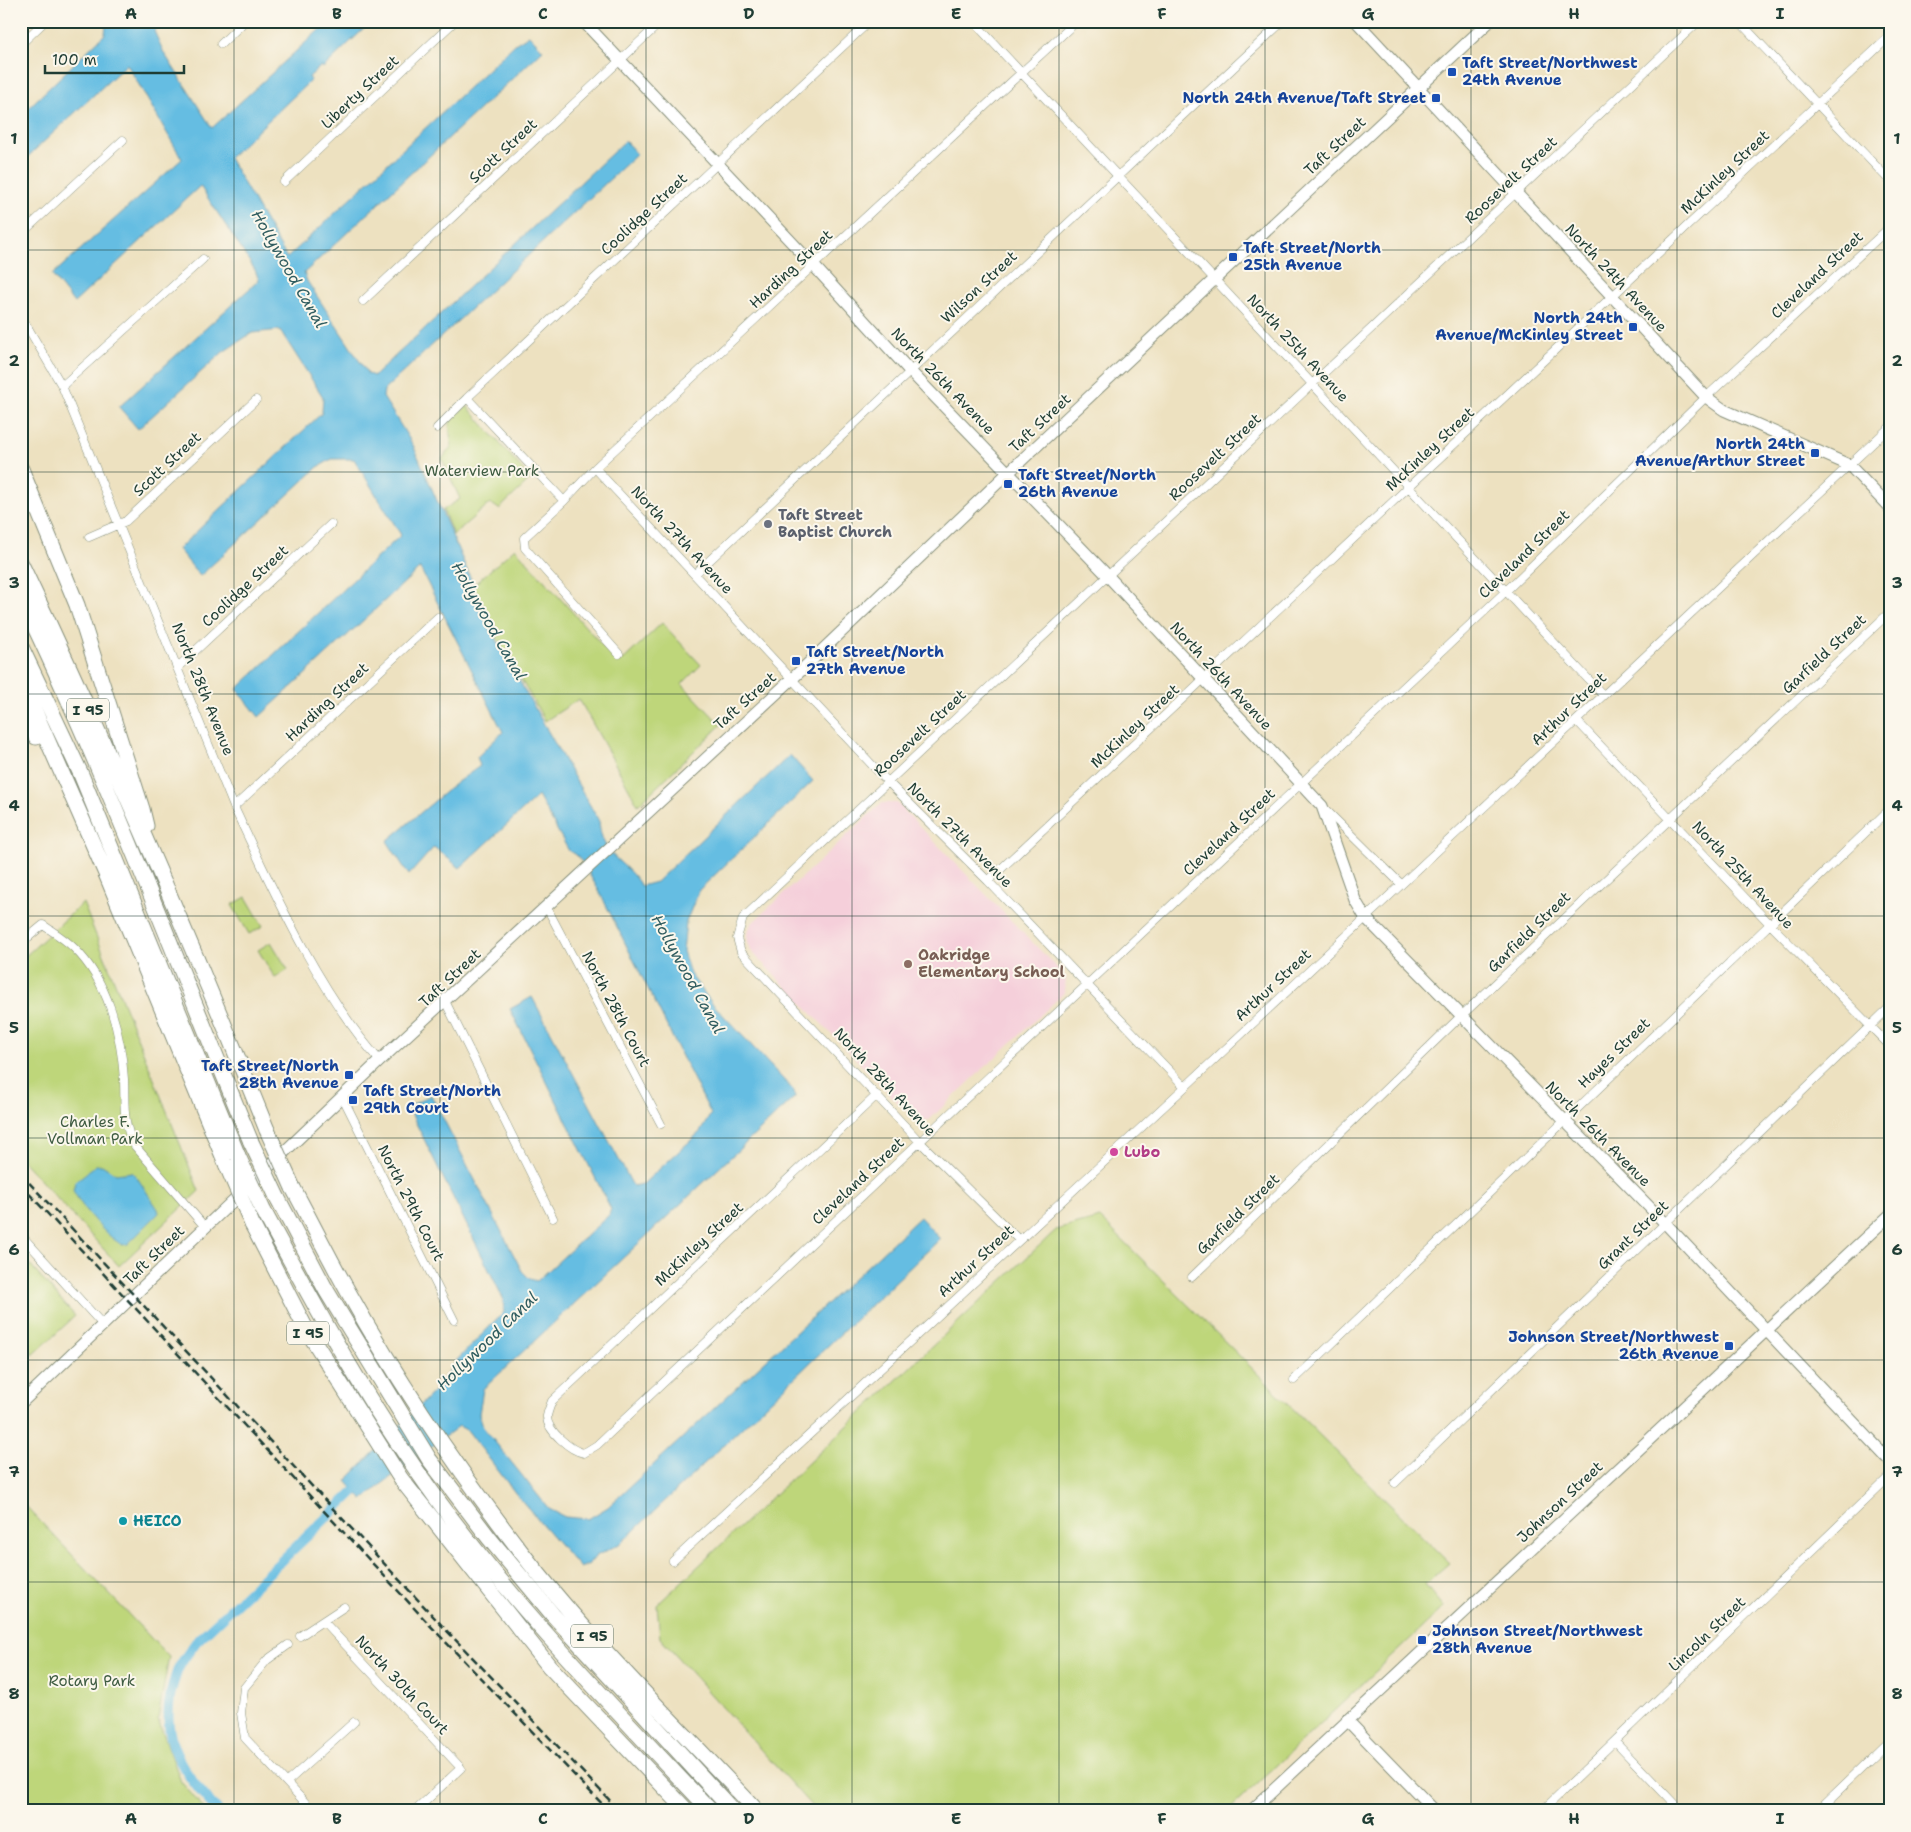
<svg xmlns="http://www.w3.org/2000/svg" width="1911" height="1832" font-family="'Shantell Sans',sans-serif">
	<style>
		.built { fill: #f5cfda }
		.green { fill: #bed67a; stroke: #6e8a57 }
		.water { fill: #65bde2; stroke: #427d8b }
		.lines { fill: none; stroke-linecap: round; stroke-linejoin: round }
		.canal { stroke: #65bde2; stroke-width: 10 }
		.street-casing { stroke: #868f7a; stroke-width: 9 }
		.secondary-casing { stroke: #868f7a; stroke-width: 13 }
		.highway-casing { stroke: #868f7a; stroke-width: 17 }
		.street { stroke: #fff; stroke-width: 8 }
		.secondary { stroke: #fff; stroke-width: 11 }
		.highway { stroke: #fff; stroke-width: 15 }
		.rail { stroke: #1f3d34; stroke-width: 2.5; stroke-dasharray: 8 4; stroke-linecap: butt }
		.highway-bridge-casing { stroke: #868f7a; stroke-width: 17; stroke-linecap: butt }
		.highway-bridge { stroke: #fff; stroke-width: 15 }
		.grid { fill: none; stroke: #1f3d34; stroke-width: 1; stroke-opacity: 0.55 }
		.transit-dot { fill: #1a4fb4; stroke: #fbf7ec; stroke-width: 2 }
		.worship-dot { fill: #6b7280; stroke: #fbf7ec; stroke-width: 2 }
		.education-dot { fill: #8d6e63; stroke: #fbf7ec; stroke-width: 2 }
		.hotel-dot { fill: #d1479c; stroke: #fbf7ec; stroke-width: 2 }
		.culture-dot { fill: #0f9aa8; stroke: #fbf7ec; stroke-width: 2 }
		.labels { text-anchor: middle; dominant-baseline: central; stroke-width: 4; stroke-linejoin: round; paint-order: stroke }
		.shield { fill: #fbf7ec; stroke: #61756b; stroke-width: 1 }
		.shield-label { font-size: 14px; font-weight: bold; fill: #1f3d34 }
		.transit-label { font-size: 15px; font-weight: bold; fill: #164399; stroke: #fbf7ec; text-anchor: start }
		.street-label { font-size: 15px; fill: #1f3d34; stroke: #fbf7ec }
		.park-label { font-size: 15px; fill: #3f5c42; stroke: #fbf7ec }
		.worship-label { font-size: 15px; font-weight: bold; fill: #5b616d; stroke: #fbf7ec; text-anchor: start }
		.education-label { font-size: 15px; font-weight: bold; fill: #785e54; stroke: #fbf7ec; text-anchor: start }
		.hotel-label { font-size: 15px; font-weight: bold; fill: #b23c85; stroke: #fbf7ec; text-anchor: start }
		.culture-label { font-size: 15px; font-weight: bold; fill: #0d838f; stroke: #fbf7ec; text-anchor: start }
		.water-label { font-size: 16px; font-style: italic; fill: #305d60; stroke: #fbf7ec }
		.neatline { fill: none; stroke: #1f3d34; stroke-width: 2 }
		.grid-label { font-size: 16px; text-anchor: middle; font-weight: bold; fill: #1f3d34 }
	</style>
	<rect width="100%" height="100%" fill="#fbf7ec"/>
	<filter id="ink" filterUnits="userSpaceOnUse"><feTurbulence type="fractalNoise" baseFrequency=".02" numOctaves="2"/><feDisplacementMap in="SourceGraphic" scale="10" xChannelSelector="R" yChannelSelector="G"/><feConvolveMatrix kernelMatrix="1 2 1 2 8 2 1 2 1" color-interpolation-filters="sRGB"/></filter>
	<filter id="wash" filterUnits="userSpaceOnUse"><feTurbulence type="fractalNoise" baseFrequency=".0096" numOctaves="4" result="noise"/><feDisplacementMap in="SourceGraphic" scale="20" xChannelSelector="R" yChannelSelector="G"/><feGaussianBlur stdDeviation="1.12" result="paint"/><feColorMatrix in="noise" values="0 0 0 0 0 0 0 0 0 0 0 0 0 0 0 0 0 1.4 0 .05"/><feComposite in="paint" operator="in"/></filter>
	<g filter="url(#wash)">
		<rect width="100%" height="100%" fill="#ede1c0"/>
		<!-- built -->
		<path class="built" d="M 882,803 L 897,803 L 1066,977 L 1065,992 L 929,1120 L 914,1119 L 751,951 L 748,943 L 747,934 L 751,924 Z"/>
		<!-- green -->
		<path class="green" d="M 467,406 L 531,479 L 499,509 L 490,503 L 453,535 L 443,510 L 460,499 L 442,459 L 451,447 C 450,422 444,422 467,406 Z
			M 515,548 L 619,664 L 662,623 L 701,665 L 682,684 L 721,725 L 638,805 L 579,699 L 545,721 L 469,589 Z
			M 246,897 L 263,926 L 249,934 L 232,905 Z
			M 83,903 L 199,1191 L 119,1266 L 21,1159 L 21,960 Z
			M 271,942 L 288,970 L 275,978 L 258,950 Z
			M 1100,1218 L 1449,1563 L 1425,1584 L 1444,1607 L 1228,1811 L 816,1811 L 660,1638 L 657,1605 L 1056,1230 Z
			M 21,1255 L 75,1316 L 33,1355 L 21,1342 Z
			M 21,1501 L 169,1657 L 158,1719 L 181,1782 L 206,1811 L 21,1811 Z"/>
		<!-- water -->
		<path class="water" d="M 104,21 L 165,21 L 154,31 L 164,53 L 212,128 L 329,21 L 372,21 L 323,68 L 321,66 L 309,77 L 311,80 L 229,158 L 287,258 L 515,44 L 529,35 L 543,50 L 304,273 L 307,281 L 368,374 L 374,376 L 625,141 L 637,154 L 384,390 L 383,397 L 413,445 L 473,584 L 467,589 L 599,821 C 602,859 624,858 641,886 L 656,882 L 790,755 L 813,781 L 699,890 L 686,922 L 683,951 L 690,974 L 711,1002 L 794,1091 L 795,1097 L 483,1389 L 479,1414 L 483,1427 L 549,1509 L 565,1517 L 588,1519 L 608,1507 L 920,1217 L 940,1239 L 621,1543 L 596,1556 L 589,1564 L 580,1568 L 516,1494 L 468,1431 L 459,1426 L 383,1483 L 363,1500 L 346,1481 L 437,1388 L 457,1360 L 504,1312 L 503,1298 L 408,1107 L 431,1095 L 522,1271 L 530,1279 L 537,1281 L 609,1215 L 611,1209 L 510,1009 L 532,997 L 633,1186 L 643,1184 L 700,1132 L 711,1114 L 598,889 L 579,857 L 569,851 L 538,796 L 460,868 L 434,847 L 409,875 L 387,841 L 456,783 L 480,766 L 477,757 L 503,732 L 420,568 L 259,717 L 237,689 L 401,535 L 354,459 L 332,459 L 318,467 L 200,576 L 178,549 L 322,413 L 323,397 L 280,330 L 252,333 L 223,352 L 138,429 L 119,407 L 259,280 L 255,270 L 200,186 L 74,303 L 52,275 L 182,159 L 127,64 L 21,163 L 21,115 L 105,34 L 106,25 Z
			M 96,1165 L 102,1165 L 116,1174 L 132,1172 L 136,1176 L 158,1209 L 159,1213 L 128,1244 L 123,1245 C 107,1238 81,1207 73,1190 L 75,1182 Z"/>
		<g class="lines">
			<!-- canal -->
			<path class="canal" d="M 218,1811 C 177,1768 155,1731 177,1672 C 181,1661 190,1651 196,1642 L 363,1483"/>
		</g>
	</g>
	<g filter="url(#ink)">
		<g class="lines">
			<defs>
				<path id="street" d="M 973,21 L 1603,695
					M 1739,21 L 1890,181
					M 21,44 L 45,21
					M 221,44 L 245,21
					M 284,182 L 455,21
					M 21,234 L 123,140
					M 363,301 L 662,21
					M 21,316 L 62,386 L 234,807 C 273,890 319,993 380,1061
					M 62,386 L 203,259
					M 467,398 L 564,501
					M 437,428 L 467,398 L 870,21
					M 595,468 L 888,782 L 988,881 L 1185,1087
					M 89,537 L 126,521 L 256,400
					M 695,574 L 1283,21
					M 619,654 L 525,548 L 524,538 L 564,501 L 595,468 L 1077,21
					M 178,667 L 331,524
					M 1577,721 L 1769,923 L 1890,1046
					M 234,807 L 438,617
					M 1324,808 L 1401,884
					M 988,881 L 1890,36
					M 547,908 L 661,1124
					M 21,936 L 25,940 L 43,925 C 53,932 65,939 74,948 C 108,981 121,1033 124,1079 C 125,1104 122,1124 135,1146 L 205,1227
					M 446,1003 L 553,1218
					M 877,1095 L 552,1401 C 550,1406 548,1411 547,1416 C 546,1430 571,1451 584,1453 L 597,1445 L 1506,591 L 1706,397 L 1890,227
					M 343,1098 L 454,1320
					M 21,1235 L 103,1325
					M 1019,1240 L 920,1142 L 741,952 L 737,938 L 743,918 L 1699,21
					M 1192,1277 L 1460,1017 L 1890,612
					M 1294,1380 L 1890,809
					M 1395,1483 L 1890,1007
					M 673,1561 L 1185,1087 L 1890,427
					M 323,1621 L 461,1768 L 415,1811
					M 300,1636 L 344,1607
					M 288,1645 L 267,1660 L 244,1688 L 241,1713 L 245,1738 L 313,1811
					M 1615,1742 L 1681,1811
					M 287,1782 L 354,1722
					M 1542,1811 L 1890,1476
					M 1817,1811 L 1890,1741"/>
				<path id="secondary" d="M 583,21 L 814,266 L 909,370 L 1108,576 L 1322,806 L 1355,900 L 1365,917 L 1665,1223 L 1890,1461
					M 1356,21 L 1706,397 L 1724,410 L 1849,465 L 1890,508
					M 21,1403 L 389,1052 L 792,679 L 1009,472 L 1490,21
					M 1347,1720 L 1435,1811
					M 1251,1811 L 1890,1215"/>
				<path id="highway" d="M 21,469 L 77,605 L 142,809 L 146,826
					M 21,564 C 109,750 190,939 267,1130
					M 21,598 C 107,775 176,961 251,1142
					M 21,647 L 80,772 L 238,1156
					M 21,680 L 107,876 L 227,1166
					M 21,708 L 36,737
					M 293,1188 C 312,1223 330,1260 350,1295 C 400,1385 459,1471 522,1553 C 593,1645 678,1726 757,1811
					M 277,1197 L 326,1290 L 429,1459 L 489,1538 L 553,1615 L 733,1811
					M 263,1210 C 311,1299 359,1388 417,1471 C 502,1594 608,1702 711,1811
					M 252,1224 L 305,1327 L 401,1479 L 549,1666 L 687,1811"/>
			</defs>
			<!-- street casing -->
			<use href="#street" class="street-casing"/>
			<!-- secondary casing -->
			<use href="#secondary" class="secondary-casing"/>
			<!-- highway casing -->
			<use href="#highway" class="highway-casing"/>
			<!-- street -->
			<use href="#street" class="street"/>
			<!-- secondary -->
			<use href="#secondary" class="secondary"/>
			<!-- highway -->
			<use href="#highway" class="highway"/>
			<!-- rail -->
			<path class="rail" d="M 21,1174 L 447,1631 L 620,1811
				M 21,1185 L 440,1636 L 609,1811"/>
			<defs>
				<path id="highway-bridge" d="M 267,1130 L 293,1188
					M 251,1142 L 277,1197
					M 238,1156 L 263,1210
					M 227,1166 L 252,1224"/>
			</defs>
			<!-- highway-bridge casing -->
			<use href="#highway-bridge" class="highway-bridge-casing"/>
			<!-- highway-bridge -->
			<use href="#highway-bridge" class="highway-bridge"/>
		</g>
	</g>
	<!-- grid -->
	<path class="grid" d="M 234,21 L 234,1811M 440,21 L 440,1811M 646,21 L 646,1811M 852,21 L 852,1811M 1059,21 L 1059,1811M 1265,21 L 1265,1811M 1471,21 L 1471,1811M 1677,21 L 1677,1811M 21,250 L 1890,250M 21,472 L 1890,472M 21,694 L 1890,694M 21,916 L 1890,916M 21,1138 L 1890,1138M 21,1360 L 1890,1360M 21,1582 L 1890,1582"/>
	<!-- markers -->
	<g class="transit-dot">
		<rect x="1447" y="67" width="10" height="10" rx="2.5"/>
		<rect x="1431" y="93" width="10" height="10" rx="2.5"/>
		<rect x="1228" y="252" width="10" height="10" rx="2.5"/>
		<rect x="1628" y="322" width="10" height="10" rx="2.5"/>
		<rect x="1810" y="448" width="10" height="10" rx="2.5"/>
		<rect x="1003" y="479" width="10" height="10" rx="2.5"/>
		<rect x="791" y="656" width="10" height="10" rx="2.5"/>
		<rect x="344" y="1070" width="10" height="10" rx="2.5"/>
		<rect x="348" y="1095" width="10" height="10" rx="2.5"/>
		<rect x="1724" y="1341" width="10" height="10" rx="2.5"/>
		<rect x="1417" y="1635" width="10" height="10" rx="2.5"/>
	</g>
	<circle class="worship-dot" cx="768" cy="524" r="5"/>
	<circle class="education-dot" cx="908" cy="964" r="5"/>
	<circle class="hotel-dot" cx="1114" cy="1152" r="5"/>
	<circle class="culture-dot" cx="123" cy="1521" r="5"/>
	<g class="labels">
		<!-- shield labels -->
		<g class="shield">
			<rect x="67" y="698.5" width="42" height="23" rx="4"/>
			<rect x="287" y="1321.5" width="42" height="23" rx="4"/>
			<rect x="571" y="1624.5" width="42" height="23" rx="4"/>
		</g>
		<g class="shield-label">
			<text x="88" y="710">I 95</text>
			<text x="308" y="1333">I 95</text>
			<text x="592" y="1636">I 95</text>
		</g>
		<!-- transit labels -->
		<g class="transit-label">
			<text x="1462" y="63">Taft Street/Northwest<tspan x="1462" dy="17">24th Avenue</tspan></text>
			<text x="1426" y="98" text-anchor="end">North 24th Avenue/Taft Street</text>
			<text x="1243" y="248">Taft Street/North<tspan x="1243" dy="17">25th Avenue</tspan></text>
			<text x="1623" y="318" text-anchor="end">North 24th<tspan x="1623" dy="17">Avenue/McKinley Street</tspan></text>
			<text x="1805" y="444" text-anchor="end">North 24th<tspan x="1805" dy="17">Avenue/Arthur Street</tspan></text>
			<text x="1018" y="475">Taft Street/North<tspan x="1018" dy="17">26th Avenue</tspan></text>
			<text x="806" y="652">Taft Street/North<tspan x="806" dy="17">27th Avenue</tspan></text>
			<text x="339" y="1066" text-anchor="end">Taft Street/North<tspan x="339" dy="17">28th Avenue</tspan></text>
			<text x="363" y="1091">Taft Street/North<tspan x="363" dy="17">29th Court</tspan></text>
			<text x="1719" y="1337" text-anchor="end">Johnson Street/Northwest<tspan x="1719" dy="17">26th Avenue</tspan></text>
			<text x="1432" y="1631">Johnson Street/Northwest<tspan x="1432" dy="17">28th Avenue</tspan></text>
		</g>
		<!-- street labels -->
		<g class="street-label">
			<text transform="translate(360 92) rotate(-43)">Liberty Street</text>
			<text transform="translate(1335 146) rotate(-43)">Taft Street</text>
			<text transform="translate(503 151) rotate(-43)">Scott Street</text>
			<text transform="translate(1725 172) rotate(-43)">McKinley Street</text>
			<text transform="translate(1511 180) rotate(-43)">Roosevelt Street</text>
			<text transform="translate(644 214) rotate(-43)">Coolidge Street</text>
			<text transform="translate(791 269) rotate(-43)">Harding Street</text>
			<text transform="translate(1817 275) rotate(-43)">Cleveland Street</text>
			<text transform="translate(1616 278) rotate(47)">North 24th Avenue</text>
			<text transform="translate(979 287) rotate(-43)">Wilson Street</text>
			<text transform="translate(1298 348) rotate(47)">North 25th Avenue</text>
			<text transform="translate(943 381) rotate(46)">North 26th Avenue</text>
			<text transform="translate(1040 423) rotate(-43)">Taft Street</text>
			<text transform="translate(1430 449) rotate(-43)">McKinley Street</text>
			<text transform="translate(1215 457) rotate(-43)">Roosevelt Street</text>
			<text transform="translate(167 464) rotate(-43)">Scott Street</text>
			<text transform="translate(682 540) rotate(47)">North 27th Avenue</text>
			<text transform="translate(1524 554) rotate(-44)">Cleveland Street</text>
			<text transform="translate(245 586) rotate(-43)">Coolidge Street</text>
			<text transform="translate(1824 654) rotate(-43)">Garfield Street</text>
			<text transform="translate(1221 676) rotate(47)">North 26th Avenue</text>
			<text transform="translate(203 689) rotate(68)">North 28th Avenue</text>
			<text transform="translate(745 701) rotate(-42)">Taft Street</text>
			<text transform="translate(327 702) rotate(-43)">Harding Street</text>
			<text transform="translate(1569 709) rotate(-44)">Arthur Street</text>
			<text transform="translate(1135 726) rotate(-43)">McKinley Street</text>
			<text transform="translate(920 733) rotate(-43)">Roosevelt Street</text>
			<text transform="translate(1229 832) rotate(-43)">Cleveland Street</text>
			<text transform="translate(960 835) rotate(45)">North 27th Avenue</text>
			<text transform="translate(1743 875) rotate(47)">North 25th Avenue</text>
			<text transform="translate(1529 932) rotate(-44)">Garfield Street</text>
			<text transform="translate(450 978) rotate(-43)">Taft Street</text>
			<text transform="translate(1273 985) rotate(-43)">Arthur Street</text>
			<text transform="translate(616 1009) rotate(62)">North 28th Court</text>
			<text transform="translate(1614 1053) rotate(-44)">Hayes Street</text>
			<text transform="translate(885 1082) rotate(47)">North 28th Avenue</text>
			<text transform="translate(1598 1134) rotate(45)">North 26th Avenue</text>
			<text transform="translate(858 1181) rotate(-43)">Cleveland Street</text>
			<text transform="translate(411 1203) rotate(63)">North 29th Court</text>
			<text transform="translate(1238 1214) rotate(-44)">Garfield Street</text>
			<text transform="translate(1633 1235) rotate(-44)">Grant Street</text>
			<text transform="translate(699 1244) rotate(-43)">McKinley Street</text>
			<text transform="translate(154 1255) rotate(-44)">Taft Street</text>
			<text transform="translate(976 1261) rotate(-43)">Arthur Street</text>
			<text transform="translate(1560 1502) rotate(-43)">Johnson Street</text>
			<text transform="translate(1707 1634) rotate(-44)">Lincoln Street</text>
			<text transform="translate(402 1685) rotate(47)">North 30th Court</text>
		</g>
		<!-- park labels -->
		<g class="park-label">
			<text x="482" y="471">Waterview Park</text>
			<text x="95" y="1122">Charles F.<tspan x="95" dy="17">Vollman Park</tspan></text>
			<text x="92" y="1681">Rotary Park</text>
		</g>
		<!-- worship labels -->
		<g class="worship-label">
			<text x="778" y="515">Taft Street<tspan x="778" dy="17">Baptist Church</tspan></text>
		</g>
		<!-- education labels -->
		<g class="education-label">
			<text x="918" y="955">Oakridge<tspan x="918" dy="17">Elementary School</tspan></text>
		</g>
		<!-- hotel labels -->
		<g class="hotel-label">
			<text x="1124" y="1152">Lubo</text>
		</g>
		<!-- culture labels -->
		<g class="culture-label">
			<text x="133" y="1521">HEICO</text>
		</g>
		<!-- water labels -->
		<g class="water-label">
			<text transform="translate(289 269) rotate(60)">Hollywood Canal</text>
			<text transform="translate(489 621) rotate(60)">Hollywood Canal</text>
			<text transform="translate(688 974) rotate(61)">Hollywood Canal</text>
			<text transform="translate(487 1341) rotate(-44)">Hollywood Canal</text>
		</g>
	</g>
	<!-- margin -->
	<rect width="1911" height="1832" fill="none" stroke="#fbf7ec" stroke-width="55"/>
	<!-- scale -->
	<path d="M45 65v8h139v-8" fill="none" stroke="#1f3d34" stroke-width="2.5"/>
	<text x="52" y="65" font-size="15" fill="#1f3d34" stroke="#fbf7ec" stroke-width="4" paint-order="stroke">100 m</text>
	<rect x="28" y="28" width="1856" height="1776" class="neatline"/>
	<g class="grid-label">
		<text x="131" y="19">A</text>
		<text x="337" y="19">B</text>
		<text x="543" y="19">C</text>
		<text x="749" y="19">D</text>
		<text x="956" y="19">E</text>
		<text x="1162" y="19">F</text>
		<text x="1368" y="19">G</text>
		<text x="1574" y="19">H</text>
		<text x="1780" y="19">I</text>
		<text x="14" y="144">1</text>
		<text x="1897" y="144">1</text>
		<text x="14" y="366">2</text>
		<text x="1897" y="366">2</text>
		<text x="14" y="588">3</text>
		<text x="1897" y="588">3</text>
		<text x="14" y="811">4</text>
		<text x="1897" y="811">4</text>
		<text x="14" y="1033">5</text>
		<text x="1897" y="1033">5</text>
		<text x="14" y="1255">6</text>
		<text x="1897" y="1255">6</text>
		<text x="14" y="1477">7</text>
		<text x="1897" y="1477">7</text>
		<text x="14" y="1699">8</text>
		<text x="1897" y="1699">8</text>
		<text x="131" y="1824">A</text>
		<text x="337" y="1824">B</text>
		<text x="543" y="1824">C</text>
		<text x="749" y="1824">D</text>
		<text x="956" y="1824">E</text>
		<text x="1162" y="1824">F</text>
		<text x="1368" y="1824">G</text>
		<text x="1574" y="1824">H</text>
		<text x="1780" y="1824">I</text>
	</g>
</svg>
